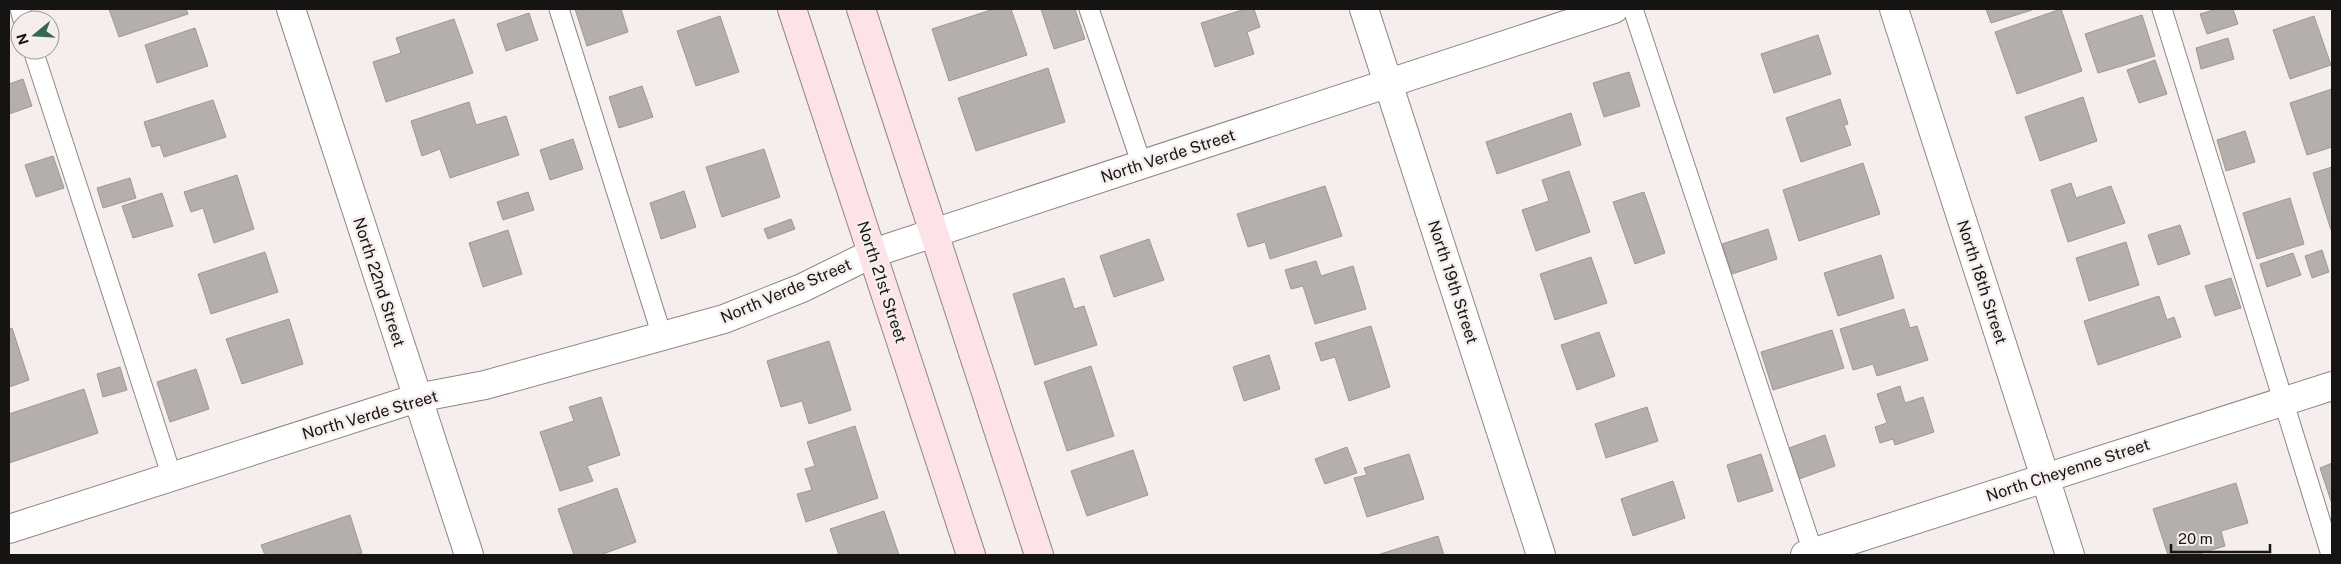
<svg xmlns="http://www.w3.org/2000/svg" width="2341" height="564" font-family="'Public Sans',sans-serif">
	<style>
		.building { fill: #b5afab; stroke: #9e9894 }
		.lines { fill: none; stroke-linecap: round; stroke-linejoin: round }
		.lane-casing { stroke: #8e8785; stroke-width: 21 }
		.street-casing { stroke: #8e8785; stroke-width: 30 }
		.secondary-casing { stroke: #8e8785; stroke-width: 30 }
		.lane { stroke: #fff; stroke-width: 19 }
		.street { stroke: #fff; stroke-width: 28 }
		.secondary { stroke: #fde2e7; stroke-width: 28 }
		.labels { text-anchor: middle; dominant-baseline: central; stroke-width: 5; stroke-linejoin: round; paint-order: stroke }
		.street-label { font-size: 16px; fill: #171514; stroke: #f6eeec }
	</style>
	<rect width="100%" height="100%" fill="#f6eeec"/>
	<!-- building -->
	<path class="building" d="M 109,9 L 186,9 L 188,14 L 119,37 Z
		M 575,9 L 621,9 L 628,32 L 587,46 Z
		M 994,9 L 1011,9 L 1027,55 L 949,81 L 932,29 Z
		M 1041,9 L 1075,9 L 1085,39 L 1054,49 Z
		M 1245,9 L 1254,9 L 1260,27 L 1247,32 L 1254,54 L 1215,67 L 1201,23 Z
		M 1986,9 L 2035,9 L 1991,23 Z
		M 2061,9 L 2082,71 L 2017,94 L 1995,32 Z
		M 2217,9 L 2233,9 L 2238,24 L 2207,34 L 2200,14 Z
		M 529,13 L 538,40 L 506,51 L 497,24 Z
		M 2142,15 L 2155,56 L 2098,73 L 2085,34 Z
		M 720,16 L 739,72 L 696,86 L 677,31 Z
		M 2314,16 L 2331,65 L 2290,79 L 2273,30 Z
		M 454,19 L 473,73 L 386,102 L 373,62 L 401,53 L 396,38 Z
		M 195,28 L 208,66 L 157,83 L 145,45 Z
		M 1818,35 L 1831,74 L 1774,93 L 1761,54 Z
		M 2228,38 L 2234,59 L 2201,69 L 2196,48 Z
		M 2155,60 L 2167,94 L 2139,103 L 2127,70 Z
		M 1048,68 L 1065,122 L 976,151 L 958,98 Z
		M 1629,72 L 1640,106 L 1604,117 L 1593,83 Z
		M 23,79 L 32,106 L 9,114 L 9,84 Z
		M 642,86 L 653,117 L 619,128 L 609,97 Z
		M 2332,89 L 2332,147 L 2307,155 L 2290,103 Z
		M 2083,97 L 2097,141 L 2040,161 L 2025,117 Z
		M 1840,99 L 1848,124 L 1844,125 L 1851,145 L 1801,162 L 1786,118 Z
		M 213,100 L 226,137 L 164,157 L 160,145 L 152,147 L 144,122 Z
		M 469,102 L 476,125 L 506,116 L 519,155 L 450,178 L 440,149 L 422,156 L 411,121 Z
		M 1571,113 L 1581,145 L 1497,174 L 1486,142 Z
		M 2245,131 L 2255,162 L 2226,171 L 2217,140 Z
		M 573,139 L 583,169 L 550,180 L 540,150 Z
		M 764,149 L 780,197 L 722,217 L 706,167 Z
		M 53,156 L 64,188 L 36,197 L 25,165 Z
		M 1863,163 L 1880,214 L 1799,241 L 1783,190 Z
		M 2332,167 L 2332,229 L 2331,230 L 2313,173 Z
		M 1569,171 L 1590,232 L 1536,251 L 1522,210 L 1549,201 L 1542,180 Z
		M 237,175 L 254,229 L 214,243 L 203,208 L 191,212 L 184,192 Z
		M 130,178 L 136,198 L 103,208 L 97,188 Z
		M 2071,183 L 2076,198 L 2111,186 L 2125,223 L 2068,242 L 2051,190 Z
		M 1325,186 L 1342,236 L 1270,259 L 1265,242 L 1248,247 L 1237,214 Z
		M 684,191 L 696,227 L 661,239 L 650,203 Z
		M 528,192 L 534,210 L 503,220 L 497,202 Z
		M 1644,192 L 1665,253 L 1635,264 L 1613,202 Z
		M 162,193 L 173,226 L 133,238 L 122,206 Z
		M 2290,198 L 2304,244 L 2257,259 L 2243,213 Z
		M 791,219 L 795,229 L 768,239 L 764,229 Z
		M 2180,225 L 2190,254 L 2158,265 L 2148,235 Z
		M 1768,229 L 1777,259 L 1732,274 L 1722,244 Z
		M 508,230 L 522,274 L 483,287 L 469,243 Z
		M 1149,239 L 1164,280 L 1114,297 L 1100,256 Z
		M 2126,242 L 2139,285 L 2089,301 L 2076,258 Z
		M 2322,250 L 2329,272 L 2312,278 L 2305,256 Z
		M 265,252 L 278,292 L 211,314 L 198,274 Z
		M 2293,253 L 2301,275 L 2267,287 L 2260,264 Z
		M 1881,255 L 1894,298 L 1838,316 L 1824,273 Z
		M 1591,257 L 1607,303 L 1555,320 L 1540,274 Z
		M 1316,261 L 1321,276 L 1353,266 L 1366,309 L 1315,324 L 1303,286 L 1291,289 L 1285,270 Z
		M 1064,278 L 1074,309 L 1084,306 L 1097,345 L 1035,365 L 1013,294 Z
		M 2231,278 L 2241,308 L 2215,316 L 2205,286 Z
		M 2159,296 L 2167,320 L 2174,317 L 2181,337 L 2098,365 L 2084,321 Z
		M 1904,309 L 1910,328 L 1917,326 L 1928,360 L 1877,376 L 1873,364 L 1853,370 L 1840,329 Z
		M 289,319 L 303,364 L 242,384 L 226,339 Z
		M 1371,326 L 1390,387 L 1349,401 L 1335,357 L 1321,361 L 1315,343 Z
		M 12,328 L 29,380 L 9,387 L 9,329 Z
		M 1832,330 L 1844,368 L 1773,390 L 1761,352 Z
		M 1599,332 L 1615,376 L 1577,390 L 1561,345 Z
		M 829,341 L 851,410 L 809,424 L 802,401 L 781,407 L 767,361 Z
		M 1269,355 L 1280,389 L 1244,401 L 1233,367 Z
		M 1091,366 L 1114,436 L 1067,451 L 1044,382 Z
		M 120,367 L 127,390 L 103,397 L 97,374 Z
		M 196,369 L 209,409 L 170,422 L 157,382 Z
		M 1900,386 L 1905,403 L 1923,397 L 1934,432 L 1895,445 L 1893,439 L 1880,443 L 1875,427 L 1887,423 L 1877,394 Z
		M 84,389 L 98,433 L 9,463 L 9,414 Z
		M 601,397 L 620,455 L 587,466 L 593,481 L 560,491 L 540,432 L 574,421 L 569,407 Z
		M 1647,407 L 1658,441 L 1606,458 L 1595,424 Z
		M 855,426 L 878,498 L 806,522 L 797,494 L 812,490 L 805,469 L 815,466 L 807,442 Z
		M 1825,435 L 1835,466 L 1799,479 L 1789,448 Z
		M 1347,447 L 1357,473 L 1325,484 L 1315,459 Z
		M 1133,450 L 1148,495 L 1087,516 L 1071,471 Z
		M 1409,454 L 1424,499 L 1367,517 L 1354,478 L 1367,475 L 1364,468 Z
		M 1761,454 L 1773,491 L 1738,502 L 1727,465 Z
		M 2332,463 L 2332,504 L 2320,468 Z
		M 1673,481 L 1685,518 L 1633,536 L 1621,499 Z
		M 2236,483 L 2248,523 L 2221,531 L 2225,546 L 2195,555 L 2168,555 L 2153,509 Z
		M 617,488 L 636,542 L 600,555 L 574,555 L 558,509 Z
		M 884,511 L 899,555 L 839,555 L 830,529 Z
		M 350,515 L 362,553 L 354,555 L 265,555 L 261,545 Z
		M 1438,536 L 1444,555 L 1377,555 Z"/>
	<g class="lines">
		<defs>
			<path id="lane" d="M 20,9 L 23,20
				M 559,9 L 662,336
				M 1089,9 L 1142,165
				M 1633,9 L 1813,552
				M 2162,9 L 2331,555
				M 33,50 L 172,477"/>
			<path id="street" d="M 291,9 L 469,555
				M 1364,9 L 1541,555
				M 1894,9 L 2070,555
				M 9,529 L 417,398 L 485,385 L 724,319 L 802,288 L 873,253 L 1614,9
				M 1805,555 L 2332,386"/>
			<path id="secondary" d="M 792,9 L 971,555
				M 861,9 L 1039,555"/>
		</defs>
		<!-- lane casing -->
		<use href="#lane" class="lane-casing"/>
		<!-- street casing -->
		<use href="#street" class="street-casing"/>
		<!-- secondary casing -->
		<use href="#secondary" class="secondary-casing"/>
		<!-- lane -->
		<use href="#lane" class="lane"/>
		<!-- street -->
		<use href="#street" class="street"/>
		<!-- secondary -->
		<use href="#secondary" class="secondary"/>
	</g>
	<g class="labels">
		<!-- street labels -->
		<g class="street-label">
			<text transform="translate(1168 156) rotate(-18)">North Verde Street</text>
			<text transform="translate(379 282) rotate(72)">North 22nd Street</text>
			<text transform="translate(882 282) rotate(72)">North 21st Street</text>
			<text transform="translate(1453 282) rotate(72)">North 19th Street</text>
			<text transform="translate(1982 282) rotate(72)">North 18th Street</text>
			<text transform="translate(786 291) rotate(-23)">North Verde Street</text>
			<text transform="translate(370 415) rotate(-16)">North Verde Street</text>
			<text transform="translate(2068 470) rotate(-18)">North Cheyenne Street</text>
		</g>
	</g>
	<!-- border -->
	<rect width="2341" height="564" fill="none" stroke="#171514" stroke-width="20"/>
	<!-- north arrow -->
	<g transform="translate(35 35) rotate(252)"><circle r="24" fill="#f6eeec" stroke="#9d9796"/>
	<path d="M0-4L9 19L0 12L-9 19Z" fill="#326950"/>
	<text y="-8" font-size="14" font-weight="bold" text-anchor="middle" fill="#171514">N</text>
	</g>
	<!-- scale -->
	<path d="M2171 544v8h99v-8" fill="none" stroke="#171514" stroke-width="2.5"/>
	<text x="2178" y="544" font-size="15" fill="#171514" stroke="#f6eeec" stroke-width="4" paint-order="stroke">20 m</text>
</svg>
